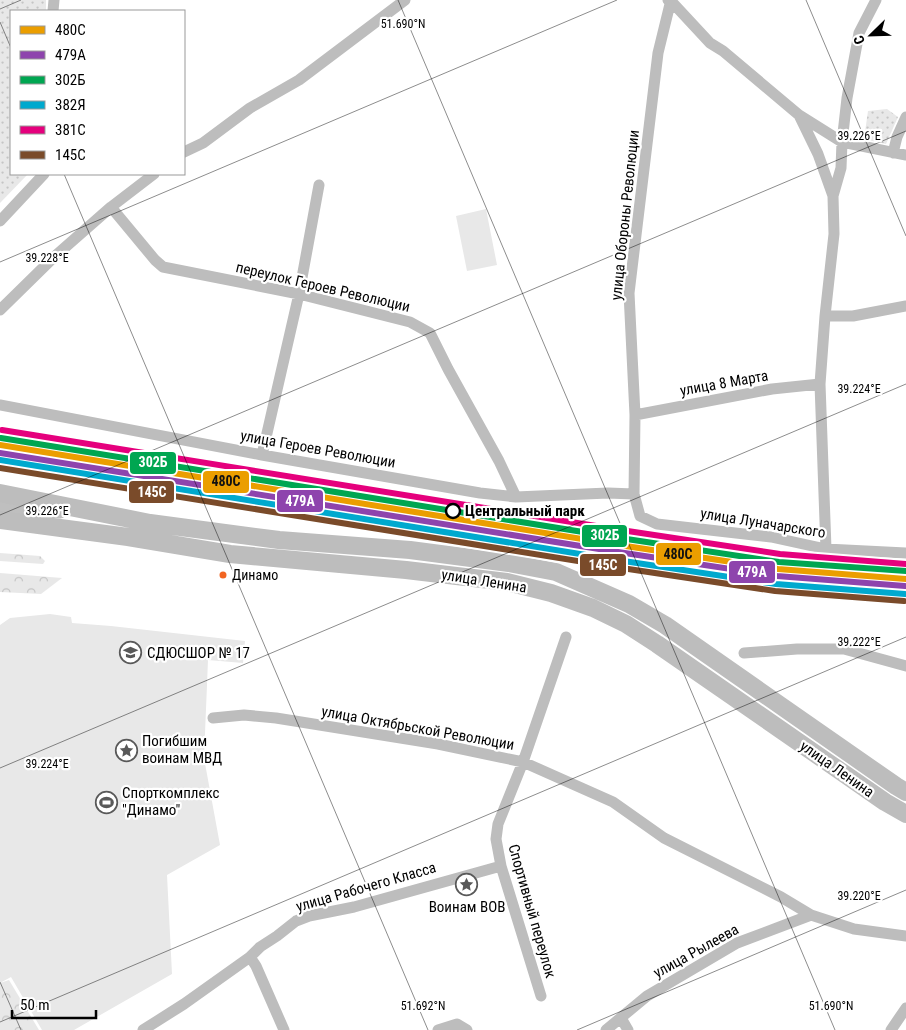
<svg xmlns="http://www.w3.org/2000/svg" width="906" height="1030" font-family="'Roboto Condensed',sans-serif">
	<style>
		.grass { fill: #e8e8e8 }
		.forest { fill: url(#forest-crowns) }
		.park { fill: url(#park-dots) }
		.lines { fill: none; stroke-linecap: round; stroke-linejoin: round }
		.minor { stroke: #bdbdbd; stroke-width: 11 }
		.secondary { stroke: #bfbfbf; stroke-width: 15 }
		.primary { stroke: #bdbdbd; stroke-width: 18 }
		.rail-1-casing { stroke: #fff; stroke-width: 10 }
		.rail-2-casing { stroke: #fff; stroke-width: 10 }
		.rail-3-casing { stroke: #fff; stroke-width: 10 }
		.rail-4-casing { stroke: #fff; stroke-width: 10 }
		.rail-5-casing { stroke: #fff; stroke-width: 10 }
		.rail-6-casing { stroke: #fff; stroke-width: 10 }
		.rail-1 { stroke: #eb9e00; stroke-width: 6 }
		.rail-2 { stroke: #8e44ad; stroke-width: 6 }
		.rail-3 { stroke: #00a651; stroke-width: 6 }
		.rail-4 { stroke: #00a9ce; stroke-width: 6 }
		.rail-5 { stroke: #e5007d; stroke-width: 6 }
		.rail-6 { stroke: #7a4b2a; stroke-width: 6 }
		.ticks { fill: none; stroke: #000; stroke-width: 1; stroke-opacity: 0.45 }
		.stop-dot { fill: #fff; stroke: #000; stroke-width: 2.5 }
		.bus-dot { fill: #f26522; stroke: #fff; stroke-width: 2 }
		.labels { text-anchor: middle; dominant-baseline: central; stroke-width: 4.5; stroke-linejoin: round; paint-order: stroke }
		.bus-label { font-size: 14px; fill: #000; stroke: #fff; text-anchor: start }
		.street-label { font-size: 15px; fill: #000; stroke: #fff }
		.stop-label { font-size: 15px; font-weight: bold; fill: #000; stroke: #fff; text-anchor: start }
		.poi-label { font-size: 15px; fill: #000; stroke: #fff; text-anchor: start }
		.ticks-label { font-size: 12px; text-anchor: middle; fill: #000; stroke: #fff; stroke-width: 4.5; stroke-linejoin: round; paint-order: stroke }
		.line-badge { stroke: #fff; stroke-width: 2 }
		.badge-label { font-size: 14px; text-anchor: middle; font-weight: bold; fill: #fff }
		.pale-badge-label { font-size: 14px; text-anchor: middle; font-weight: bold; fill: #111 }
	</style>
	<defs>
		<pattern id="forest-crowns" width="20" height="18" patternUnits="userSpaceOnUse" patternTransform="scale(1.25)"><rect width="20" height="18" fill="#e8e8e8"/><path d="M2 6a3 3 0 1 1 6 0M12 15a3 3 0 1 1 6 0" fill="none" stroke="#c5c5c5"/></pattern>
		<pattern id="park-dots" width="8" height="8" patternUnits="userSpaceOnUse" patternTransform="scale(1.25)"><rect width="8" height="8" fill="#e8e8e8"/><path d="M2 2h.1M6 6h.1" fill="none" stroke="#c5c5c5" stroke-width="1.8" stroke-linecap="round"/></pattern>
	</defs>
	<rect width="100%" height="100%" fill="#fff"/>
	<!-- grass -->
	<path class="grass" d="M 486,209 L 497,265 L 467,271 L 456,216 Z
		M 50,614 L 71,617 L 72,623 L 111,626 L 245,641 L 243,663 L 208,660 L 204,758 L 220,845 L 167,875 L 172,974 L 74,1030 L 42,1030 L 11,977 L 0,983 L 0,625 L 10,618 Z"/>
	<!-- forest -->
	<path class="forest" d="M 0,553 L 40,556 L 45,561 L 43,564 L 0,561 Z
		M 0,573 L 62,578 L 41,594 L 0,592 Z
		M 9,980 L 39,1030 L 0,1030 L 0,983 Z"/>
	<!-- park -->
	<path class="park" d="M 0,0 L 46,0 L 46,11 L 11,11 L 11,174 L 28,174 L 0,203 Z
		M 887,109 L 898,117 L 886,144 L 864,139 L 868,111 Z"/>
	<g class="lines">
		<!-- minor -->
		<path class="minor" d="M 668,0 L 671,1 L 710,43 L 723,51 L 799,115 L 842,142 L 906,155
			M 671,0 L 658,53 L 629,293 L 635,415 L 634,494 L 640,516 L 657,524 L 771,537 L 826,549 L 906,553
			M 53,11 L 54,0
			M 799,115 L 818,154 L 833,196
			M 184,152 L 203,143 L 250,108 L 299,80 L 405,0
			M 893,153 L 897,137 L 906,117
			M 111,207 L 155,260 L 163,267 L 299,294 L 410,322 L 430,333 L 448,369 L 499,461 L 516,497
			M 0,221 L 44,174
			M 0,310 L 53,258 L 111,207 L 154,174
			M 825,316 L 853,316 L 906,306
			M 0,405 L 262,455 L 480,493 L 516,497 L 608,493 L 634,494
			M 635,415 L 772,389 L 820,384
			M 262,455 L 299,294 L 319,185
			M 826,549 L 820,384 L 825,316 L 834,234 L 833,196 L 841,168 L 842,142 L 847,98 L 859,33 L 876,0
			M 744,653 L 797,649 L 844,649 L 906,666
			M 213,718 L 244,715 L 276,718 L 438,744 L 523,762 L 613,802 L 664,838 L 781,897 L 811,915 L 854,929 L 906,936
			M 250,957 L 256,966 L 284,1030
			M 541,996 L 501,866 L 496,839 L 498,824 L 523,762 L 566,637
			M 621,1018 L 628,1030
			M 143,1030 L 184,1004 L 250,957 L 260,947 L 277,936 L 296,921 L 309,916 L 354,907 L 501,866
			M 438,1030 L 457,1024 L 467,1030
			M 606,1030 L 647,996 L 737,943 L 811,915
			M 891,1030 L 906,1008"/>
		<!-- secondary -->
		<path class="secondary" d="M 0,509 L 60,511"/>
		<!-- primary -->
		<path class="primary" d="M 0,493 L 150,523 L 279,540 L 410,550 L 509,563 L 556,572 L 629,604 L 665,625 L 896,786 L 906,792
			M 0,520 L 128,537 L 230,554 L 406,570 L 507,582 L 551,593 L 593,608 L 626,624 L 657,644 L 885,802 L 906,814"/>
		<defs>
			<path id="rail-1" d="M 0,445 L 619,545 L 778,569 L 906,579"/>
			<path id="rail-2" d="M 0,453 L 618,552 L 777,576 L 905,586"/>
			<path id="rail-3" d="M 1,438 L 620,538 L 779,562 L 906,571"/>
			<path id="rail-4" d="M 0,460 L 617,560 L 776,584 L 905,594"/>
			<path id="rail-5" d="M 2,430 L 621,530 L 780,554 L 906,564"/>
			<path id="rail-6" d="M 0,468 L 615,567 L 775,591 L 904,601"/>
		</defs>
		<!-- rail-1 casing -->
		<use href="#rail-1" class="rail-1-casing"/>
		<!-- rail-2 casing -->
		<use href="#rail-2" class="rail-2-casing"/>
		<!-- rail-3 casing -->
		<use href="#rail-3" class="rail-3-casing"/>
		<!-- rail-4 casing -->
		<use href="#rail-4" class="rail-4-casing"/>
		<!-- rail-5 casing -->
		<use href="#rail-5" class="rail-5-casing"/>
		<!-- rail-6 casing -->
		<use href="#rail-6" class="rail-6-casing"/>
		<!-- rail-1 -->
		<use href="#rail-1" class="rail-1"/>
		<!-- rail-2 -->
		<use href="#rail-2" class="rail-2"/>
		<!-- rail-3 -->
		<use href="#rail-3" class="rail-3"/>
		<!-- rail-4 -->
		<use href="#rail-4" class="rail-4"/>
		<!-- rail-5 -->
		<use href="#rail-5" class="rail-5"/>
		<!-- rail-6 -->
		<use href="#rail-6" class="rail-6"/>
	</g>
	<!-- ticks -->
	<path class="ticks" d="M 398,0 L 835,1030M 806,0 L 906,236M 0,9 L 21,0M 0,22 L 11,48M 64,174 L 428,1030M 0,262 L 617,0M 0,515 L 906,131M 0,768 L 906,384M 0,982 L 21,1030M 0,1022 L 906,637M 577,1030 L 906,890"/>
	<!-- icons -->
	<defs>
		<symbol id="school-ring" viewBox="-11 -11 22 22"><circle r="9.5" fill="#fff" stroke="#595959" stroke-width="1.5"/><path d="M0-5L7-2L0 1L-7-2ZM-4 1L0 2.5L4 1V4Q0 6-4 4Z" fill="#595959"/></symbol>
		<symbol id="sight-ring" viewBox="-11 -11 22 22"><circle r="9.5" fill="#fff" stroke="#595959" stroke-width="1.5"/><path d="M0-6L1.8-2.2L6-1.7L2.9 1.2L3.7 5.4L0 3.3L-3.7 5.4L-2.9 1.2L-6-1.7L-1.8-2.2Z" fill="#595959"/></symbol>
		<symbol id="stadium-ring" viewBox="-11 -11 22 22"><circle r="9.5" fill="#fff" stroke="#595959" stroke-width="1.5"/><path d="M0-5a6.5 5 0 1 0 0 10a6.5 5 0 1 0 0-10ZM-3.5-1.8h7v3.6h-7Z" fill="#595959"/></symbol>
	</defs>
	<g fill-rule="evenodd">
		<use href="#school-ring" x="118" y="640" width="25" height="25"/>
		<use href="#sight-ring" x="114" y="738" width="25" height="25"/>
		<use href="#stadium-ring" x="94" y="790" width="25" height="25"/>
		<use href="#sight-ring" x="454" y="872" width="25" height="25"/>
	</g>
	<!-- markers -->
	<circle class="stop-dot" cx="453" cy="511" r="7"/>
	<circle class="bus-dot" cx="223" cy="575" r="4.5"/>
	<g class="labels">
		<!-- bus labels -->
		<g class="bus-label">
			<text x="232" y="575">Динамо</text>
		</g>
		<!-- street labels -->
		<g class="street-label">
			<text transform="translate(625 215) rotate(-84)">улица Обороны Революции</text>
			<text transform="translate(323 287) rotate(13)">переулок Героев Революции</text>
			<text transform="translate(724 383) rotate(-10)">улица 8 Марта</text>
			<text transform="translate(318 449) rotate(10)">улица Героев Революции</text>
			<text transform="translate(763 523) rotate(9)">улица Луначарского</text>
			<text transform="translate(484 581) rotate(9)">улица Ленина</text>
			<text transform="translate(418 728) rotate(10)">улица Октябрьской Революции</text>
			<text transform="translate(837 769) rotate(35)">улица Ленина</text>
			<text transform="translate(366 887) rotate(-16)">улица Рабочего Класса</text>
			<text transform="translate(532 911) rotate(74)">Спортивный переулок</text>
			<text transform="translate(696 951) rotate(-29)">улица Рылеева</text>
		</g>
		<!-- stop labels -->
		<g class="stop-label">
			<text x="465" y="511">Центральный парк</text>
		</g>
		<!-- poi labels -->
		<g class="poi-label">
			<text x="147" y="653">СДЮСШОР № 17</text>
			<text x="142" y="741">Погибшим<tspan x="142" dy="17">воинам МВД</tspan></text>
			<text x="122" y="793">Спорткомплекс<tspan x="122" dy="17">"Динамо"</tspan></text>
			<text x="467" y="907" text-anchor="middle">Воинам ВОВ</text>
		</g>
	</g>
	<g class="ticks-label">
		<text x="403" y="28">51.690°N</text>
		<text x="859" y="140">39.226°E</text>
		<text x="47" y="262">39.228°E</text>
		<text x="859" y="393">39.224°E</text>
		<text x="47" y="515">39.226°E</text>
		<text x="859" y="646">39.222°E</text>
		<text x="47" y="768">39.224°E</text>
		<text x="859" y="900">39.220°E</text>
		<text x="423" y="1010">51.692°N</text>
		<text x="831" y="1010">51.690°N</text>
	</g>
	<g class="line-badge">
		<rect x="129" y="451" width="48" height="24" rx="5" fill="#00a651"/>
		<rect x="202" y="470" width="48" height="24" rx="5" fill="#eb9e00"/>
		<rect x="128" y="480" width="47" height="24" rx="5" fill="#7a4b2a"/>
		<rect x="276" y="489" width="48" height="24" rx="5" fill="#8e44ad"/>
		<rect x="581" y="524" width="47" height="24" rx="5" fill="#00a651"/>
		<rect x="655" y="542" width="47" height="24" rx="5" fill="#eb9e00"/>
		<rect x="579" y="553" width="48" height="24" rx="5" fill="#7a4b2a"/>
		<rect x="728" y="560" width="48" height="24" rx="5" fill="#8e44ad"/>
	</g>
	<g class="badge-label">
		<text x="153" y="467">302Б</text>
		<text x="152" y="497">145С</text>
		<text x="300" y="506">479А</text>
		<text x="605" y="540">302Б</text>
		<text x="603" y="570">145С</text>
		<text x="752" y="577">479А</text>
	</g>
	<g class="pale-badge-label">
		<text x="226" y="486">480С</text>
		<text x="678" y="559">480С</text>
	</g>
	<!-- legend -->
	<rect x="10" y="10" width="175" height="165" fill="#ffffff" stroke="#999999"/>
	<rect x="20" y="26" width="25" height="8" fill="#eb9e00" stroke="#999999"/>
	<text x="55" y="35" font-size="15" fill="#000000">480С</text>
	<rect x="20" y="51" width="25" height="8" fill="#8e44ad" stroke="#999999"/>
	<text x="55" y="60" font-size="15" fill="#000000">479А</text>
	<rect x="20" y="76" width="25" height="8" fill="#00a651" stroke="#999999"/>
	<text x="55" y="85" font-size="15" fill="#000000">302Б</text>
	<rect x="20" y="101" width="25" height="8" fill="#00a9ce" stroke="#999999"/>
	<text x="55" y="110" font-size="15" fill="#000000">382Я</text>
	<rect x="20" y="126" width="25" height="8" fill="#e5007d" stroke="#999999"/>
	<text x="55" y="135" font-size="15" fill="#000000">381С</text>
	<rect x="20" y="151" width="25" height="8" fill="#7a4b2a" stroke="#999999"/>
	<text x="55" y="160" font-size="15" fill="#000000">145С</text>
	<!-- north arrow -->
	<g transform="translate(871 35) rotate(247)" stroke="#ffffff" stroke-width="4" paint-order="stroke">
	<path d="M0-4L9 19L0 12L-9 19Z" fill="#000000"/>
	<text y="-8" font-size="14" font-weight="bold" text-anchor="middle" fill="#000000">С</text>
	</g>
	<!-- scale -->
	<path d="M12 1010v8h84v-8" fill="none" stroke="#000000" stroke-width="2.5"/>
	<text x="20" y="1010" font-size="15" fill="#000000" stroke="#ffffff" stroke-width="4" paint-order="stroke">50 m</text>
</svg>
